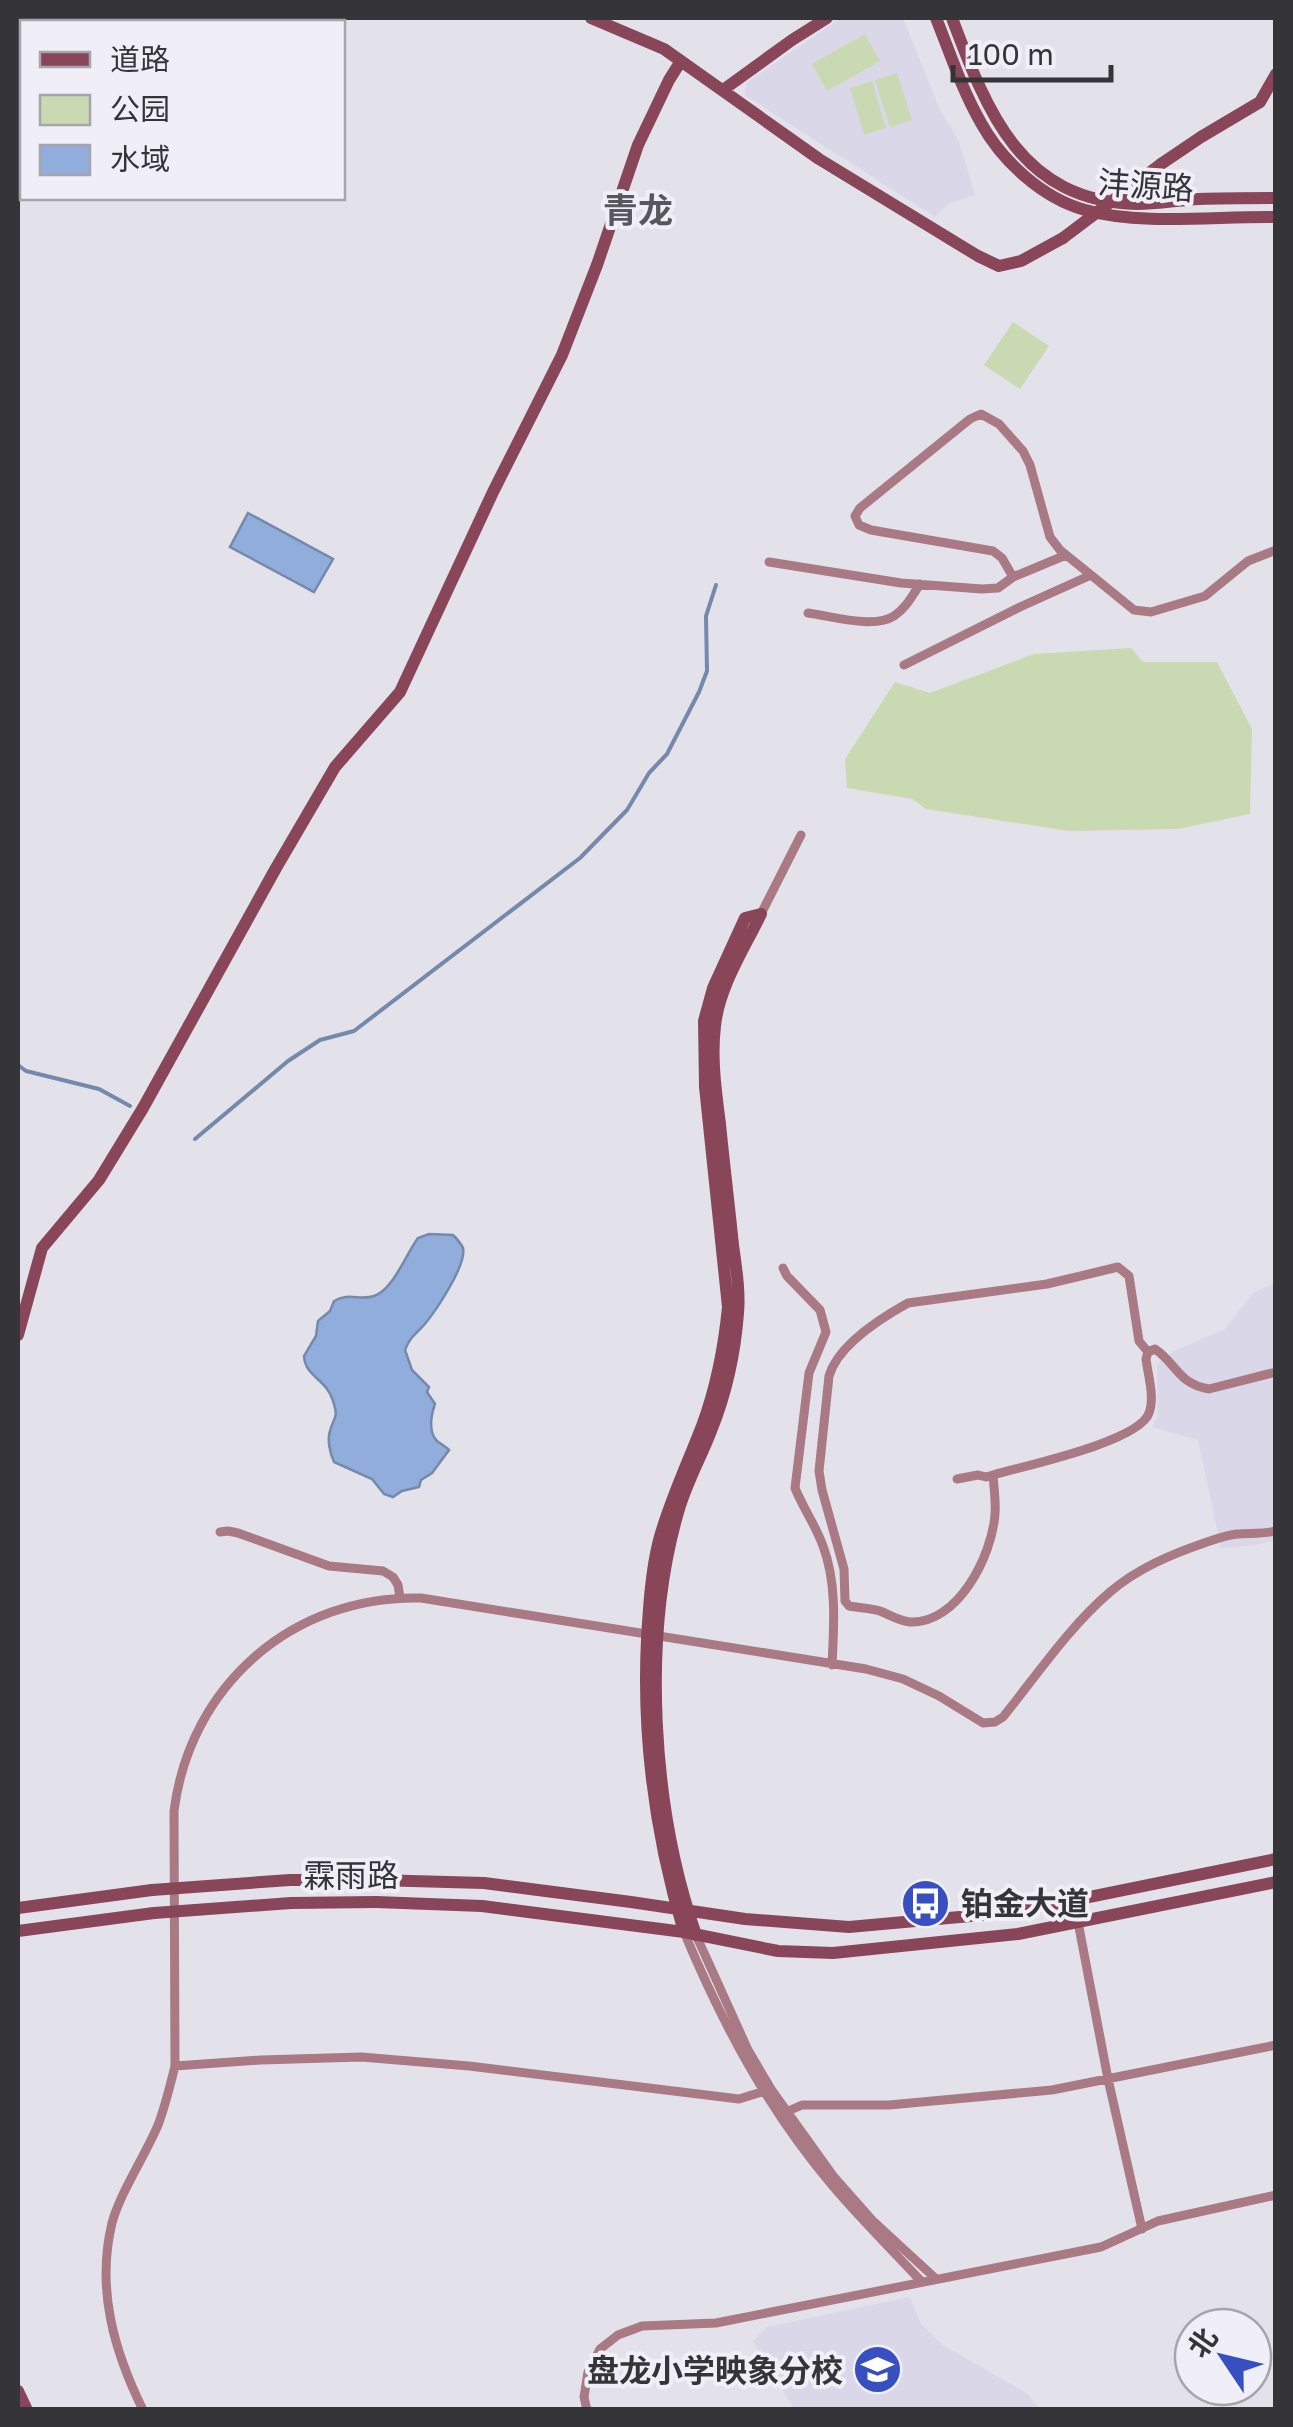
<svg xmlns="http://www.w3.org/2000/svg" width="1293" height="2427" font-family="'Golos Text','Noto Sans SC',sans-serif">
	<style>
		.built { fill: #d9d7e8 }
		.green { fill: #c9dab3 }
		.water { fill: #91addc; stroke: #7589ab; stroke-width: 2.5 }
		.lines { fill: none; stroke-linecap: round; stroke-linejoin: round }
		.stream { stroke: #7589ab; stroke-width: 4 }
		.street { stroke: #a97a84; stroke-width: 9 }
		.secondary { stroke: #884658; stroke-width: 12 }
		.secondary-bridge { stroke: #884658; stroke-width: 12 }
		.labels { text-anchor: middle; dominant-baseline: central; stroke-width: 8; stroke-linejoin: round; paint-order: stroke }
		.street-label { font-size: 32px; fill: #353539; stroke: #f0eff8 }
		.poi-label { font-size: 32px; font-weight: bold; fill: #353539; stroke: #f0eff8; text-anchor: start }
		.neighbourhood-label { font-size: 35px; font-weight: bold; fill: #58575e; stroke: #f0eff8 }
	</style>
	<rect width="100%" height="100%" fill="#e3e2eb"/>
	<!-- built -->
	<path class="built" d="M 841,18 L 903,18 L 940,110 L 959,141 L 975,195 L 948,204 L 935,217 L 745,95 L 746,83 Z
		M 1275,1283 L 1275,1540 L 1257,1545 L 1221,1548 L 1198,1440 L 1152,1427 L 1157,1417 L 1157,1364 L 1174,1351 L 1225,1329 L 1254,1292 Z
		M 910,2297 L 921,2324 L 943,2345 L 1028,2394 L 1039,2409 L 794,2409 L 753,2341 L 767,2327 Z"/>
	<!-- green -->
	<path class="green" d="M 865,34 L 880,61 L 827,91 L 812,64 Z
		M 897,73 L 912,120 L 890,127 L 875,80 Z
		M 872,81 L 886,128 L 864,135 L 850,88 Z
		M 1013,322 L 1049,346 L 1020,389 L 984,365 Z
		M 1131,648 L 1143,662 L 1217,662 L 1252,729 L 1250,814 L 1178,829 L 1069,831 L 926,809 L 912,799 L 847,788 L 845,759 L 895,682 L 930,693 L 1034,654 Z"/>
	<!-- water -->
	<path class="water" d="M 248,513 L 333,559 L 314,592 L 230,547 Z
		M 429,1234 L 453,1235 C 457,1239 461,1243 463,1248 C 467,1265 435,1312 424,1325 C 416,1334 409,1338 405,1350 L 412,1370 L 429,1387 L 427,1392 L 435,1404 C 431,1415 428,1432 437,1441 C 441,1444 445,1446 449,1450 L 432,1473 L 421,1480 L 419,1487 L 402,1491 L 393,1497 L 384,1494 L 372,1479 L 334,1462 C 330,1453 327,1440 330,1431 C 334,1416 339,1419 333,1401 C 327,1379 305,1377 304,1356 L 316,1336 L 318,1321 L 330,1311 L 334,1301 C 349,1292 360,1301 374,1296 C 393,1290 406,1254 418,1238 Z"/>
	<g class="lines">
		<!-- stream -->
		<path class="stream" d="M 18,1065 L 26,1071 L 99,1089 L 130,1106
			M 195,1139 L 288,1061 L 320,1040 L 354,1031 L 580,858 L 627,810 L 649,773 L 667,754 L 699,692 L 707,671 L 706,616 L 716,585"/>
		<!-- street -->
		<path class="street" d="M 769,562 L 901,583 L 982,589 L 998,588 L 1013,577 L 1066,555
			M 1013,577 L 1002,558 L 993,551 L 871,530 L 859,525 L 855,516 L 860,508 L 970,419 L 981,414 L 999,424 L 1023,451 L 1030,465 L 1050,537 L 1060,550 L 1091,575
			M 808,613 C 831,616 874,629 894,616 C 906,608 912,596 920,584
			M 904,665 L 1020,607 L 1091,575 L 1134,610 L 1151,612 L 1205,596 L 1248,561 L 1276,550
			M 761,914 L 801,835
			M 783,1268 L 787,1276 L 820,1310 L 826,1332 L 809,1373 L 795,1488 C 803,1508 816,1526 823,1546 C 837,1583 834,1626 832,1665
			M 993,1475 C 994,1488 996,1502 995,1514 C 992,1556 958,1624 910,1622 C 899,1621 890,1615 880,1611 C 871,1608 860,1608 849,1606 L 845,1601 L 844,1569 L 822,1490 L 819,1471 L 829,1376 C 838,1345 881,1318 908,1303 L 1047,1284 L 1118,1267 L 1129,1276 L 1139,1341 L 1148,1352
			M 957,1479 L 978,1475 L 986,1477 L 993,1475 C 1023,1466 1139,1442 1149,1413 C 1155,1398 1148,1375 1146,1359 L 1148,1352 L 1155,1349 C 1177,1364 1178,1384 1209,1389 L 1276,1372
			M 220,1532 L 228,1531 L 238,1533 L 329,1566 L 383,1571 L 393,1577 L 398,1585 L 400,1598
			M 1078,1922 L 1108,2079 L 1142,2229
			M 684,1932 C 722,2023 768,2110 832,2185 C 860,2218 891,2249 921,2281
			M 696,1935 L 748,2050 L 771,2089 L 834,2177 L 872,2220 L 935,2278
			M 175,2066 L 174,1811 C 190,1685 293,1595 421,1598 L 866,1669 L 903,1679 L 939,1696 L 983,1723 L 995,1722 L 1003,1717 C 1037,1675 1069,1627 1110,1592 C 1138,1568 1172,1554 1207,1542 C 1216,1539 1227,1535 1237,1534 C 1250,1533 1262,1534 1276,1531
			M 786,2112 L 802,2105 L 889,2105 L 1052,2090 L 1276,2045
			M 143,2410 C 114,2351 96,2289 112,2223 C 120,2193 145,2156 158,2125 C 165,2107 170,2086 175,2066 L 261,2060 L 361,2057 L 469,2066 L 739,2099 L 771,2089
			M 587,2410 L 584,2397 L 588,2372 L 600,2349 L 618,2335 L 642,2326 L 716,2323 L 1101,2247 L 1158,2221 L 1276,2195"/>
		<!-- secondary -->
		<path class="secondary" d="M 591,18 L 664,49 L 819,159 L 978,256 L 999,266 L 1021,261 L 1063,238
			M 936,18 C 950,53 962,90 981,123 C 1002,161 1042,198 1085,210 C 1143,226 1215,216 1276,217
			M 952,18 C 987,111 1020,201 1137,204 C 1158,204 1179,200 1199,199 C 1224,198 1250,198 1276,198
			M 723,90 L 792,40 L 827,18
			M 1161,164 L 1201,137 L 1260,102 L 1276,74
			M 18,1335 L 42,1248 L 99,1180 L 143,1108 L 276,868 L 335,767 L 400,692 L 493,492 L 562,355 L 597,265 L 638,145 L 669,80 L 681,61
			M 375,1880 L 484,1883 L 631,1902 L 745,1919 L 849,1927 L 1015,1912 L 1276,1859
			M 376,1902 L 482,1906 L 684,1932 L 778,1951 L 833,1953 L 1018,1934 L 1276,1882
			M 18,1908 L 152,1890
			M 18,1931 L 154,1913
			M 684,1932 C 655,1835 642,1740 647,1639 C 649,1606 651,1572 659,1540 C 670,1500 687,1465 702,1426 C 716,1388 724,1348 728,1307 L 705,1087 L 704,1021 L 713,988 L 745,918 L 761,914
			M 696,1935 C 652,1809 641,1637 679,1509 C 687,1482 701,1457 711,1431 C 726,1394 735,1353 738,1313 C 740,1291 736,1267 733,1245 C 729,1205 724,1165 720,1124 C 716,1092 711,1059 715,1026 C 719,987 744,949 761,914
			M 18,2391 L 27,2410"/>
		<!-- secondary-bridge -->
		<path class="secondary-bridge" d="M 1063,238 L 1161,164
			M 152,1890 L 290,1880 L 375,1880
			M 154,1913 L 291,1903 L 376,1902"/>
	</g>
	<!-- icons -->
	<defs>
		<symbol id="bus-disc" viewBox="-11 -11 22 22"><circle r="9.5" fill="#374fc0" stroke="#f0eff8"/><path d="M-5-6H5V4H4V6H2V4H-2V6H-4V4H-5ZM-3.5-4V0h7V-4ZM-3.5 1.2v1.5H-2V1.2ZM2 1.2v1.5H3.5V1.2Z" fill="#fff"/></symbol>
		<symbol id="school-disc" viewBox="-11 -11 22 22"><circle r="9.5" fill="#374fc0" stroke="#f0eff8"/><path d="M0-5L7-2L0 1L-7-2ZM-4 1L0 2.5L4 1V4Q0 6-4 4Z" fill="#fff"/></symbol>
	</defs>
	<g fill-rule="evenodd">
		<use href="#bus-disc" x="898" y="1876" width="55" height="55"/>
		<use href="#school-disc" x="850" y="2342" width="55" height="55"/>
	</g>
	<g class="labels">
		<!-- street labels -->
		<g class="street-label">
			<text transform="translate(1146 185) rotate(4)">沣源路</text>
			<text x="351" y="1875">霖雨路</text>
		</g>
		<!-- poi labels -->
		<g class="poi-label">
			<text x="961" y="1903">铂金大道</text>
			<text x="843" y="2370" text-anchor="end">盘龙小学映象分校</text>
		</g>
		<!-- neighbourhood labels -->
		<g class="neighbourhood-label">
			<text x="638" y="210">青龙</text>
		</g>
	</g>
	<!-- border -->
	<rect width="1293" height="2427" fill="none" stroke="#353539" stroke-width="40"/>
	<!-- legend -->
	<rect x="20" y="20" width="325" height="180" fill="#f0eff8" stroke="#a5a5ac" stroke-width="2.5"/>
	<rect x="40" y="52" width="50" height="15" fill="#884658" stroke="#a5a5ac" stroke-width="2.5"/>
	<text x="110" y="70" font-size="30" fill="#353539">道路</text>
	<rect x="40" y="95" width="50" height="30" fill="#c9dab3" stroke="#a5a5ac" stroke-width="2.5"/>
	<text x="110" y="120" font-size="30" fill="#353539">公园</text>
	<rect x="40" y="145" width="50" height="30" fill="#91addc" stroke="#a5a5ac" stroke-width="2.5"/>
	<text x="110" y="170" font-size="30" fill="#353539">水域</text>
	<!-- north arrow -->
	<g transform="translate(1223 2357) rotate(305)"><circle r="48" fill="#f0eff8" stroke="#a5a5ac" stroke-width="2.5"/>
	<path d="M0-8L18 38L0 25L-18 38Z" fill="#374fc0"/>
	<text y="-15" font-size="28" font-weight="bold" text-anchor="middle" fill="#353539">北</text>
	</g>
	<!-- scale -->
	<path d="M953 65v15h158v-15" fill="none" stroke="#353539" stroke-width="5"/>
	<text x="968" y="65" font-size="30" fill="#353539" stroke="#f0eff8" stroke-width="8" paint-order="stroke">100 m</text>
</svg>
